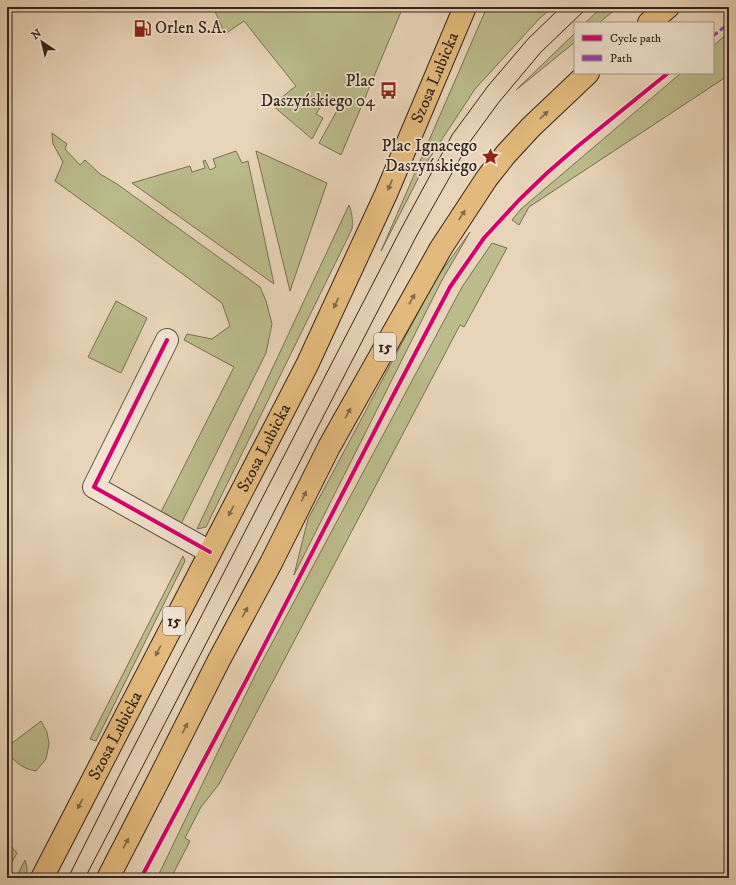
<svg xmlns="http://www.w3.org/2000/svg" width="736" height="885" font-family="'IM FELL DW Pica',serif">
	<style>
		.green { fill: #bbbb8b; stroke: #787054 }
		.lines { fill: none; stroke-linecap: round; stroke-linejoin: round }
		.minor-casing { stroke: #625043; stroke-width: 24 }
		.major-casing { stroke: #35241c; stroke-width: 24 }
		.minor { stroke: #f0e3d1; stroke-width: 22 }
		.major { stroke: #e4ba7c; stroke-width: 22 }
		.tram { stroke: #35241c; stroke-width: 1 }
		.quiet { stroke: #8e44ad; stroke-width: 3; stroke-dasharray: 6 3; stroke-linecap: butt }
		.cycleway-casing { stroke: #f0e3d1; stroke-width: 6 }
		.cycleway { stroke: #d6006c; stroke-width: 4 }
		.oneway { fill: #846847 }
		.labels { text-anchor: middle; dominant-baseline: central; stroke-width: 3.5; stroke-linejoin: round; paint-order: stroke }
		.shield { fill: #f0e3d1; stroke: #6d5d52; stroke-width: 1 }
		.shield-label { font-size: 16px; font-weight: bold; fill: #35241c }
		.poi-label { font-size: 17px; fill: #35241c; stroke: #f0e3d1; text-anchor: end }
		.street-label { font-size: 17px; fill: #35241c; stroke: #f0e3d1 }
	</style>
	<rect width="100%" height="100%" fill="#e8d4b8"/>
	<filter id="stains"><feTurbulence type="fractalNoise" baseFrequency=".005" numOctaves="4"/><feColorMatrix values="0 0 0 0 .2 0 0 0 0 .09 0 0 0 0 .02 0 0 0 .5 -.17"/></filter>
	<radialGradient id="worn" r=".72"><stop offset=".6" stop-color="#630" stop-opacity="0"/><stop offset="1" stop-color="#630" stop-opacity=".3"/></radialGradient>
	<!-- green -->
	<path class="green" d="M 213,7 L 403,7 L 341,155 L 319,143 L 339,107 L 325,100 L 316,114 L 323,118 L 312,139 L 272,105 L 296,86 L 244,21 L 225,34 Z
		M 487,7 L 553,7 L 540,18 L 475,89 L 425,165 L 381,251 Z
		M 602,7 L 618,7 L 599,23 L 585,23 Z
		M 729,32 L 729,75 L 529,207 L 519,225 L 512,220 L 521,209 L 681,73 L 713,73 L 713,46 Z
		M 575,33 L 575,42 L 516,90 Z
		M 52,133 L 67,144 L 65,149 L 80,165 L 85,160 L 100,174 L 117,184 L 260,287 L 266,301 L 272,324 L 266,353 L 181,524 L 161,512 L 234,367 L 184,340 L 187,334 L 212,339 L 230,326 L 222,303 L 131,236 L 55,181 L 63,162 L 53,144 Z
		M 236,151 L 242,163 L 248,161 L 274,284 L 132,183 L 190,166 L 192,172 L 205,168 L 203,161 L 205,160 L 210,170 L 216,167 L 213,159 Z
		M 256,151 L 327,183 L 290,291 Z
		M 349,205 C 352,213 353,220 352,229 L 206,527 L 197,529 Z
		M 470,232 L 441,282 L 294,575 L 308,519 L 436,279 Z
		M 492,243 L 507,248 L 464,327 L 460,325 L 219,784 L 201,807 L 185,838 L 190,841 L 171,878 L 157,878 L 256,673 L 462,287 Z
		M 116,301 L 147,318 L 121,373 L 88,357 Z
		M 183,556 L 185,561 L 96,741 L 90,739 Z
		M 41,721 L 47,732 L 49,744 L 46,759 L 36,771 C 21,768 17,763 7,753 L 7,747 Z
		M 7,842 L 17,853 L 7,871 Z
		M 25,860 C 27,866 28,872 26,878 L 16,878 Z"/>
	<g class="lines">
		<defs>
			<path id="minor" d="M 167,340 L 94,487 L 210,552"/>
			<g id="major">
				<path d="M 649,23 L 668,7"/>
				<path id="s1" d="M 42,878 L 307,365 L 386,194 L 465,7"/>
				<path d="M 108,878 L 156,785 L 219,660 L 271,563 L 329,447 L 441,248 L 487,178 L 506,154 L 531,127 L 588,73"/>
			</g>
		</defs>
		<!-- minor casing -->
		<use href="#minor" class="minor-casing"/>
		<!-- major casing -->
		<use href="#major" class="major-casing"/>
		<!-- minor -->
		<use href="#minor" class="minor"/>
		<!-- major -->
		<use href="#major" class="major"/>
		<!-- tram -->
		<path class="tram" d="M 68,878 L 123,768 L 401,229 L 452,135 L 488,86 L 528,39 L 561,7
			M 85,878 L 417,235 L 469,143 L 499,102 L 541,52 L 588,7"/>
		<!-- quiet -->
		<path class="quiet" d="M 713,36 L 729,23"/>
		<defs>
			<path id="cycleway" d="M 167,340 L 94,487 L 210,552
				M 141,878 L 248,677 L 386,409 L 450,287 L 484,238 L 519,200 L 547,173 L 578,146 L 668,73"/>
		</defs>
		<!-- cycleway casing -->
		<use href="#cycleway" class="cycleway-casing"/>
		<!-- cycleway -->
		<use href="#cycleway" class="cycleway"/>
	</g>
	<!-- one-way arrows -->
	<defs><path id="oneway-solid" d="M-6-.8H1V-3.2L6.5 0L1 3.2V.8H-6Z"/></defs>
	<g class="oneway">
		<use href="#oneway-solid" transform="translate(544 115) rotate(-44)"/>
		<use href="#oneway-solid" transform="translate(390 185) rotate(113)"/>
		<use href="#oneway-solid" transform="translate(462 215) rotate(-57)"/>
		<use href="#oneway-solid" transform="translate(412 299) rotate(-61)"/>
		<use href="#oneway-solid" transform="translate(336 303) rotate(115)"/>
		<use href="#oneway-solid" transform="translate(348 413) rotate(-61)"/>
		<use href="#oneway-solid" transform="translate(304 496) rotate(-64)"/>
		<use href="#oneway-solid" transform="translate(231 511) rotate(117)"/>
		<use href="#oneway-solid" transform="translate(245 612) rotate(-62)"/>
		<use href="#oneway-solid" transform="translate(158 651) rotate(117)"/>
		<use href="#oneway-solid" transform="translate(185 728) rotate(-63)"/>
		<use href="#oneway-solid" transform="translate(80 804) rotate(117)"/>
		<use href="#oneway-solid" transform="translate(126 843) rotate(-63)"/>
	</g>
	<!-- icons -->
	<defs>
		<symbol id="fuel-bare" viewBox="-9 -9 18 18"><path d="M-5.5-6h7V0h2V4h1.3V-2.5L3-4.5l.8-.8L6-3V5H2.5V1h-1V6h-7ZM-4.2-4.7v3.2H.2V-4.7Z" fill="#8f2418" stroke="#f0e3d1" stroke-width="2.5" paint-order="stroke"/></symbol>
		<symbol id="bus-bare" viewBox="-9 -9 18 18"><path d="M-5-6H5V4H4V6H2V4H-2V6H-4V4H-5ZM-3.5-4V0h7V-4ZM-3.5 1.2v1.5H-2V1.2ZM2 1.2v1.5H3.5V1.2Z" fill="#8f2418" stroke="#f0e3d1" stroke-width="2.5" paint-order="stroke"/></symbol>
		<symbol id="sight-bare" viewBox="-9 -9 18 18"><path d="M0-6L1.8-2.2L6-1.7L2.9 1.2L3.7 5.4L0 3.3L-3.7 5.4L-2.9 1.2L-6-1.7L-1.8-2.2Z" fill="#8f2418" stroke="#f0e3d1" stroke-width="2.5" paint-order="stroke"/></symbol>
	</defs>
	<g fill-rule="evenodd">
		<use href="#fuel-bare" x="130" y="16" width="25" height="25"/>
		<use href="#bus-bare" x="376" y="78" width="25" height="25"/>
		<use href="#sight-bare" x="478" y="144" width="25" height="25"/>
	</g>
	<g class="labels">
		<!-- shield labels -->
		<g class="shield">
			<rect x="374" y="333" width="22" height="28" rx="3"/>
			<rect x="163" y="607" width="22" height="28" rx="3"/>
		</g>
		<g class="shield-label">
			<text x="385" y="347">15</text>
			<text x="174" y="621">15</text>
		</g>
		<!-- poi labels -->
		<g class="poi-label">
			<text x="155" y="28" text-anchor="start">Orlen S.A.</text>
			<text x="375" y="81">Plac<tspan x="375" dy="20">Daszyńskiego 04</tspan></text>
			<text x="477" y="146">Plac Ignacego<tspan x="477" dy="20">Daszyńskiego</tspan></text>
		</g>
		<!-- street labels -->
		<g class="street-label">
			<text stroke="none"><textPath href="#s1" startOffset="892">Szosa Lubicka</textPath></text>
			<text stroke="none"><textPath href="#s1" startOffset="484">Szosa Lubicka</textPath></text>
			<text stroke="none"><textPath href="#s1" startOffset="160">Szosa Lubicka</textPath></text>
		</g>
	</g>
	<!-- margin -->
	<rect width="736" height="885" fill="none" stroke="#e8d4b8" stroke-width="24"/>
	<rect x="8" y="8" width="720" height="869" fill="none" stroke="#35241c" stroke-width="2"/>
	<rect x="12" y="12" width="712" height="861" fill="none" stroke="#35241c"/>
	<!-- legend -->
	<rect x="574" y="22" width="140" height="52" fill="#f0e3d1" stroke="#a59789"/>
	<rect x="582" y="35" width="20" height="6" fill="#d6006c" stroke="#a59789"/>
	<text x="610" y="42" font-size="12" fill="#35241c">Cycle path</text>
	<rect x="582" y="55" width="20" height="6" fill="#8e44ad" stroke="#a59789"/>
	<text x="610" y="62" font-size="12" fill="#35241c">Path</text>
	<!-- north arrow -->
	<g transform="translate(42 42) rotate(325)" stroke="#f0e3d1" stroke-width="3" paint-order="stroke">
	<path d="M0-3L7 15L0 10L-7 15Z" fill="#35241c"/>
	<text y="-6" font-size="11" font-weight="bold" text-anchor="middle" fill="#35241c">N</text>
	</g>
	<rect width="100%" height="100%" filter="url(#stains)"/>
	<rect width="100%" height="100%" fill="url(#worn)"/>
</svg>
